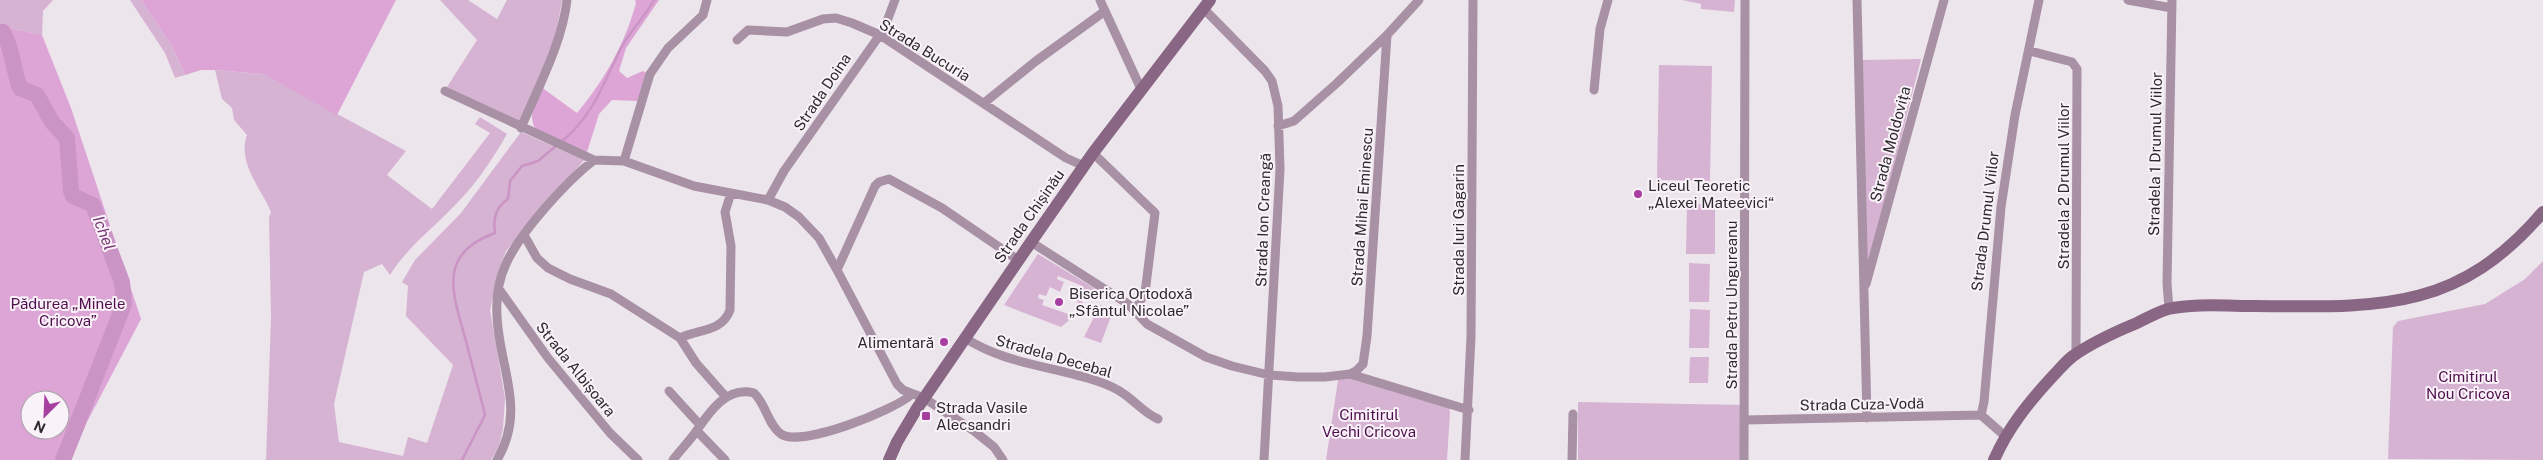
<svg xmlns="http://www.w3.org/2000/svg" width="2543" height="460" font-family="'Public Sans',sans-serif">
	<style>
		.green { fill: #d6b3d2 }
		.forest { fill: #dca5d6; fill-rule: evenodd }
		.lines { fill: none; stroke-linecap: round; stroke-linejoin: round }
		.stream { stroke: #ca94c4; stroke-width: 2.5 }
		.river { stroke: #ca94c4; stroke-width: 16 }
		.street { stroke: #a890a5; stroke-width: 9 }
		.secondary { stroke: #886684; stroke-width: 12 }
		.poi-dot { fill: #a73fa1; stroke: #faf2f9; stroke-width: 2 }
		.labels { text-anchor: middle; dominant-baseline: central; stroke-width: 4; stroke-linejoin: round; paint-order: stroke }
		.street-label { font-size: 15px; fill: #2d2a2d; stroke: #faf2f9 }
		.poi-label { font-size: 15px; fill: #2d2a2d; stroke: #faf2f9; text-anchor: start }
		.park-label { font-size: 15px; fill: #4f0f4c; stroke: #faf2f9 }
		.water-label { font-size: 16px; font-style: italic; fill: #783873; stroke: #faf2f9 }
	</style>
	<rect width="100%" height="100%" fill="#ede5ec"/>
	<!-- green -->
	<path class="green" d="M 0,0 L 53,0 L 43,11 L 42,35 L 0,26 Z
		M 130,0 L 141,0 L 173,48 L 185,75 L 175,78 L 165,53 Z
		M 440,0 L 468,0 L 497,19 L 507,0 L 562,0 L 554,45 L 522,120 L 516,121 L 447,87 L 477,40 Z
		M 1682,0 L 1735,0 L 1734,12 L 1701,9 L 1701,4 Z
		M 1921,59 L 1870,262 L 1867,262 L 1861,60 Z
		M 1659,65 L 1712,66 L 1710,181 L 1657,180 Z
		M 215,70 L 263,74 L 406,151 L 387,175 L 432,209 L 490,133 L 475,124 L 480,117 L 507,134 C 493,158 478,182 458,202 C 435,227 408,246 390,275 L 382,264 L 364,272 L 334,404 L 339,442 L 403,456 L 408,437 L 427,443 L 453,365 L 406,316 L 408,286 L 402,282 L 415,260 L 461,213 L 521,132 L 584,160 L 506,251 L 498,274 L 490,310 L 505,398 L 503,429 L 499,446 L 491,460 L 266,460 L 271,318 L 269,218 L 271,212 C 261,188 237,163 247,135 L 234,120 L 232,108 L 222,99 Z
		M 1687,204 L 1715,204 L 1715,254 L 1686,254 Z
		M 1038,254 L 1099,291 L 1088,301 L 1086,297 L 1081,300 L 1083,303 L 1078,303 L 1076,299 L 1082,286 L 1058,276 L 1057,279 L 1064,282 L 1060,292 L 1050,287 L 1046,296 L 1039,294 L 1038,298 L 1044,300 L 1042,305 L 1074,316 L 1061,327 L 1004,305 Z
		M 2543,261 L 2543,460 L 2388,459 L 2393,327 L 2398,321 L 2485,304 L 2525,279 Z
		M 1689,263 L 1710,264 L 1709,302 L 1689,302 Z
		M 1100,305 L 1113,311 L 1101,343 L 1084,337 Z
		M 1690,309 L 1710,310 L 1709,348 L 1689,348 Z
		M 1690,357 L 1709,357 L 1708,383 L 1689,383 Z
		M 1349,377 L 1449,408 L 1450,412 L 1447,460 L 1326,460 L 1338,380 Z
		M 1578,402 L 1745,405 L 1742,460 L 1578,460 Z"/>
	<!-- forest -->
	<path class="forest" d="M 141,0 L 396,0 L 337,115 L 263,74 L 215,70 L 201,70 L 185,75 L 173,48 Z
		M 635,0 L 659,0 L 626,48 L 619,71 L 627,78 L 643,71 L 646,73 L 638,101 L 612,100 L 599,114 L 587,152 L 537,131 C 526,117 536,102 541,87 L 577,113 C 605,79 624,46 636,3 Z
		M 0,26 L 42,35 L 71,108 L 141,319 L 87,422 L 71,460 L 0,460 ZM 30,400 L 60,400 L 60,430 L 30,430 Z"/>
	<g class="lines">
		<!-- stream -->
		<path class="stream" d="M 561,142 C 594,115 603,84 621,48 C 630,31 645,17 654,0
			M 462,460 L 485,415 C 479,390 472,365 466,341 C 453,294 436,254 495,233 C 493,219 495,208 508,199 L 510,181 L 522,166 L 538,161 L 557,145"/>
		<!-- river -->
		<path class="river" d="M 0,32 L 3,32 C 13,49 13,70 20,88 L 37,95 L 52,122 L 67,138 L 71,191 L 73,196 L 93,205 L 122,282 L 124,304 L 63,460"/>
		<!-- street -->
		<path class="street" d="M 1100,0 L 1141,89
			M 1857,0 L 1867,418
			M 2128,0 L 2172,8
			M 1203,8 L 1265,71 L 1272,81 L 1278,106 L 1280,169 L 1264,460
			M 737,40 L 748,30 L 787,32 L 823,19 L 836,18 L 852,23 L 880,35 L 1066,158 L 1084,166
			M 2030,51 L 2072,62 L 2077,69 L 2076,354
			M 1594,90 L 1600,29 L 1608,0
			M 445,91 L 594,160 L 624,161 L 694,186 L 768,200 L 785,207 L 799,217 L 819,238 L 837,270 L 897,384 L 903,390 L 924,398 L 974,431 L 994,447 L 1003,460
			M 984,103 L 1036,61 L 1105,11
			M 1278,126 L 1294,121 L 1337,83 L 1387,35 L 1419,0
			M 521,128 C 538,87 562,44 567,0
			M 1093,153 L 1155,213 L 1145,293 L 1135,310
			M 624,161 L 650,74 L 668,48 L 703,15 L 707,0
			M 768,200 L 784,171 L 884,29 L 895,0
			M 524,235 L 537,258 L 548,268 L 570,279 L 611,294 L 680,338 L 696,363 L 726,397
			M 1031,242 L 1128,304 L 1147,324 L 1206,357 L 1232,366 L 1269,375 L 1298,377 L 1325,377 L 1350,374 L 1356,371 L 1363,364 L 1367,336 L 1387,35
			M 837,270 L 875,186 L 879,182 L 889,179 L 942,208 L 1018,260
			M 1866,284 L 1944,0
			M 499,289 L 548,358 L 610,433 L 638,460
			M 2169,309 L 2167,283 L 2172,0
			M 680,338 C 699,329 722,332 730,310 L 731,246 L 725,212 L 731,193
			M 965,338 C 1005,364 1052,366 1097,381 C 1106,384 1116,388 1124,394 C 1137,403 1144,413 1158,419
			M 1350,374 L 1469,410
			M 669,391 L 700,425
			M 1981,415 L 1984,402 L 2001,207 L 2015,115 L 2039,0
			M 1981,415 L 2005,436
			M 1745,420 L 1981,415
			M 697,431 L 725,460
			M 497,460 C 527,409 499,368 497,316 C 496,299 499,279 506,264 C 520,232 567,181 594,160
			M 673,460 C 680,450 690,441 697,430 C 710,411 727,386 754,393 C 766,404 768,425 781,434 C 801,448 894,410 911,395
			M 1465,460 L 1471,337 L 1473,0
			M 1572,460 L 1573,414
			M 1744,460 L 1745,0"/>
		<!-- secondary -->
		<path class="secondary" d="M 889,460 L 897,442 L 916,410 L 1031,242 L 1093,153 L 1210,0
			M 1994,460 C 2008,428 2028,403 2052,377 C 2059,370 2066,361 2073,356 C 2093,342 2115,332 2137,323 C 2147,318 2158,312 2168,309 C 2193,303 2229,306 2255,306 C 2377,307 2457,313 2543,212"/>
	</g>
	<!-- markers -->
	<g class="poi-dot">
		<circle cx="1638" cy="194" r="5"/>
		<circle cx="1059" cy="302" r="5"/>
		<circle cx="944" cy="342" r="5"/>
		<rect x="921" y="411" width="10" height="10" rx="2.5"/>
	</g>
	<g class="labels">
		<!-- street labels -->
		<g class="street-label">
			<text transform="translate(925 50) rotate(32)">Strada Bucuria</text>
			<text transform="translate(822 92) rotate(-56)">Strada Doina</text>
			<text transform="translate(1890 144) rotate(-75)">Strada Moldovița</text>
			<text transform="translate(2155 154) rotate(-89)">Stradela 1 Drumul Viilor</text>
			<text transform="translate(2063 186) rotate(-90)">Stradela 2 Drumul Viilor</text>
			<text transform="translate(1362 207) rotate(-86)">Strada Mihai Eminescu</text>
			<text transform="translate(1029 216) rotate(-55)">Strada Chișinău</text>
			<text transform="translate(1263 220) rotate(-88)">Strada Ion Creangă</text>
			<text transform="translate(1985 221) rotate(-83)">Strada Drumul Viilor</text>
			<text transform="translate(1458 230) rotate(-90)">Strada Iuri Gagarin</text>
			<text transform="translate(1731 305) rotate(-90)">Strada Petru Ungureanu</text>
			<text transform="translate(1054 356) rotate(16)">Stradela Decebal</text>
			<text transform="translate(576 369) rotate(51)">Strada Albișoara</text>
			<text transform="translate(1862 404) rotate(-1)">Strada Cuza-Vodă</text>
		</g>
		<!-- poi labels -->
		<g class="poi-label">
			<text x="1648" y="185">Liceul Teoretic<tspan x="1648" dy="17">„Alexei Mateevici“</tspan></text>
			<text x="1069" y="293">Biserica Ortodoxă<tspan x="1069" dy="17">„Sfântul Nicolae”</tspan></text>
			<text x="934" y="342" text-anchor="end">Alimentară</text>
			<text x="936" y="407">Strada Vasile<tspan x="936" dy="17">Alecsandri</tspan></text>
		</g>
		<!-- park labels -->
		<g class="park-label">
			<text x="68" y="303">Pădurea „Minele<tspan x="68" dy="17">Cricova”</tspan></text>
			<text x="2468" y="376">Cimitirul<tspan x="2468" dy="17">Nou Cricova</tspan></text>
			<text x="1369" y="414">Cimitirul<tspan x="1369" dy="17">Vechi Cricova</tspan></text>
		</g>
		<!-- water labels -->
		<g class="water-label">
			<text transform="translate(104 233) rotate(69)">Ichel</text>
		</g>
	</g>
	<!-- north arrow -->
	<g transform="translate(45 415) rotate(204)"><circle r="24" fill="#faf2f9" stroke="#a8a2a7"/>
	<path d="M0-4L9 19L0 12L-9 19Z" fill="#a73fa1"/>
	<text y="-8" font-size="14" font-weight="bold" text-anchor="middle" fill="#2d2a2d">N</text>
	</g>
</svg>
